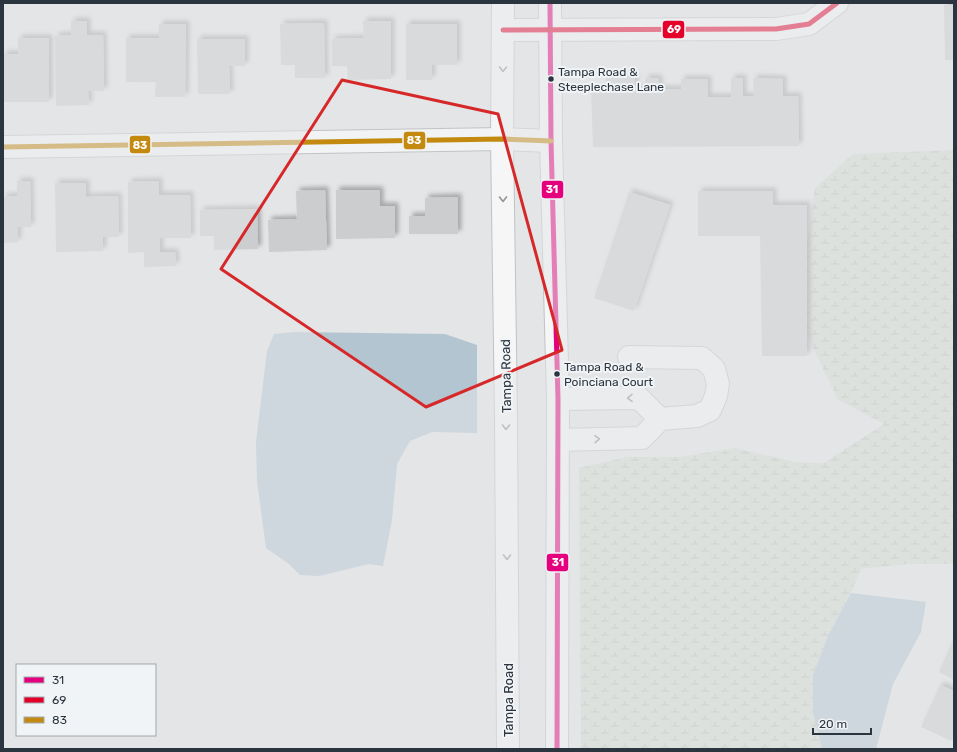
<svg xmlns="http://www.w3.org/2000/svg" width="957" height="752" font-family="Rubik,sans-serif">
	<style>
		.wetland { fill: url(#wetland-marsh) }
		.water { fill: #b3c5d0 }
		.building { fill: #cbcdcf; filter: url(#shadow) }
		.lines { fill: none; stroke-linecap: round; stroke-linejoin: round }
		.minor-casing { stroke: #c1c3c5; stroke-width: 24 }
		.major-casing { stroke: #c0c2c4; stroke-width: 24 }
		.minor { stroke: #f2f3f4; stroke-width: 22 }
		.major { stroke: #f6f6f6; stroke-width: 22 }
		.bus-1-casing { stroke: #f1f4f6; stroke-width: 8 }
		.bus-2-casing { stroke: #f1f4f6; stroke-width: 8 }
		.bus-3-casing { stroke: #f1f4f6; stroke-width: 8 }
		.bus-1 { stroke: #e5007d; stroke-width: 5 }
		.bus-2 { stroke: #e4002b; stroke-width: 5 }
		.bus-3 { stroke: #c48a10; stroke-width: 5 }
		.oneway { stroke: #90969a }
		.oneway2 { stroke: #8e949a }
		.marked { fill: none; stroke: #d62828; stroke-width: 3; stroke-linejoin: round }
		.bus-dot { fill: #2b353f; stroke: #f1f4f6; stroke-width: 1.5 }
		.labels { text-anchor: middle; dominant-baseline: central; stroke-width: 4; stroke-linejoin: round; paint-order: stroke }
		.bus-label { font-size: 12px; fill: #2b353f; stroke: #f1f4f6; text-anchor: start }
		.street-label { font-size: 13px; fill: #2b353f; stroke: #f1f4f6 }
		.line-badge { stroke: #f1f4f6; stroke-width: 1.5 }
		.badge-label { font-size: 11px; text-anchor: middle; font-weight: bold; fill: #fff }
	</style>
	<defs>
		<pattern id="wetland-marsh" width="20" height="14" patternUnits="userSpaceOnUse"><rect width="20" height="14" fill="#d5dbd3"/><path d="M1 5h8M5 5V1M11 12h8M15 12V8" fill="none" stroke="#b7bdb6"/></pattern>
		<filter id="shadow"><feDropShadow dx="3.5" dy="-3.5" stdDeviation="2" flood-color="#0004"/></filter>
	</defs>
	<rect width="100%" height="100%" fill="#e3e5e7"/>
	<!-- wetland -->
	<path class="wetland" d="M 954,150 L 954,564 L 908,564 L 861,569 L 851,593 L 828,636 L 813,675 L 813,713 L 822,749 L 581,749 L 579,468 L 627,457 L 679,457 L 735,448 L 796,462 L 824,463 L 884,424 L 838,400 L 801,323 L 806,251 L 815,188 L 853,154 Z"/>
	<!-- water -->
	<path class="water" d="M 295,332 L 445,334 L 477,345 L 477,433 L 432,432 L 410,441 L 397,464 L 392,520 L 383,566 L 369,564 L 319,576 L 300,575 L 289,564 L 266,548 L 257,481 L 256,442 L 267,351 L 274,334 Z
		M 851,593 L 926,602 L 921,632 L 893,684 L 876,749 L 822,749 L 813,713 L 813,675 L 828,636 Z"/>
	<!-- building -->
	<path class="building" d="M 944,5 L 954,5 L 954,60 L 945,60 Z
		M 71,21 L 87,21 L 87,35 L 103,35 L 104,91 L 88,91 L 89,105 L 56,106 L 55,36 L 71,35 Z
		M 363,21 L 391,21 L 391,79 L 348,80 L 347,66 L 332,66 L 332,39 L 364,38 Z
		M 324,23 L 325,78 L 295,78 L 295,65 L 281,65 L 280,24 Z
		M 159,24 L 186,24 L 185,97 L 155,97 L 156,82 L 126,82 L 126,38 L 159,38 Z
		M 406,24 L 457,24 L 457,65 L 432,65 L 432,80 L 406,80 Z
		M 18,38 L 49,38 L 49,102 L 3,102 L 3,54 L 18,54 Z
		M 197,39 L 245,39 L 245,66 L 229,66 L 230,94 L 198,94 Z
		M 606,77 L 635,77 L 635,89 L 645,89 L 645,78 L 659,78 L 659,89 L 681,89 L 681,79 L 708,79 L 708,97 L 731,97 L 731,78 L 743,78 L 743,96 L 754,96 L 753,78 L 783,79 L 783,96 L 798,96 L 799,146 L 593,147 L 591,90 L 606,90 Z
		M 17,181 L 30,181 L 31,227 L 18,227 L 18,242 L 3,243 L 3,197 L 17,196 Z
		M 159,181 L 159,195 L 190,195 L 191,238 L 160,238 L 160,252 L 175,252 L 176,266 L 144,267 L 144,252 L 128,253 L 128,182 Z
		M 55,183 L 86,183 L 86,197 L 118,196 L 119,237 L 103,237 L 103,251 L 56,252 Z
		M 325,190 L 327,250 L 269,252 L 268,220 L 297,219 L 296,191 Z
		M 336,190 L 380,190 L 380,206 L 395,206 L 395,238 L 336,239 Z
		M 698,191 L 773,191 L 773,205 L 807,205 L 807,356 L 762,356 L 760,236 L 698,236 Z
		M 629,192 L 670,205 L 634,311 L 594,298 Z
		M 458,197 L 458,234 L 409,234 L 409,216 L 425,216 L 425,198 Z
		M 257,209 L 258,249 L 214,250 L 214,236 L 200,236 L 200,210 Z
		M 954,638 L 954,680 L 939,672 Z
		M 940,685 L 954,691 L 954,735 L 951,741 L 921,727 Z"/>
	<g class="lines">
		<defs>
			<path id="minor" d="M 503,30 L 776,29 L 809,24 L 837,3
				M 3,147 L 502,139 L 551,141
				M 558,399 L 639,398 L 660,419
				M 558,440 L 642,438 L 660,419 L 697,416 L 710,410 L 716,396 L 718,384 L 714,369 L 702,358 L 629,357"/>
			<path id="major" d="M 503,3 L 502,139 L 506,416 L 508,749
				M 550,3 L 551,141 L 558,399 L 557,749"/>
		</defs>
		<!-- minor casing -->
		<use href="#minor" class="minor-casing"/>
		<!-- major casing -->
		<use href="#major" class="major-casing"/>
		<!-- minor -->
		<use href="#minor" class="minor"/>
		<!-- major -->
		<use href="#major" class="major"/>
		<defs>
			<path id="bus-1" d="M 550,3 L 551,141 L 558,399 L 557,749"/>
			<path id="bus-2" d="M 503,30 L 776,29 L 809,24 L 837,3"/>
			<path id="bus-3" d="M 3,147 L 502,139 L 551,141"/>
		</defs>
		<!-- bus-1 casing -->
		<use href="#bus-1" class="bus-1-casing"/>
		<!-- bus-2 casing -->
		<use href="#bus-2" class="bus-2-casing"/>
		<!-- bus-3 casing -->
		<use href="#bus-3" class="bus-3-casing"/>
		<!-- bus-1 -->
		<use href="#bus-1" class="bus-1"/>
		<!-- bus-2 -->
		<use href="#bus-2" class="bus-2"/>
		<!-- bus-3 -->
		<use href="#bus-3" class="bus-3"/>
	</g>
	<!-- one-way arrows -->
	<defs><path id="oneway-chevron" d="M-2-3.5L2.5 0L-2 3.5" fill="none" stroke-width="1.6" stroke-linecap="round" stroke-linejoin="round"/></defs>
	<g class="oneway">
		<use href="#oneway-chevron" transform="translate(503 69) rotate(91)"/>
		<use href="#oneway-chevron" transform="translate(503 199) rotate(89)"/>
		<use href="#oneway-chevron" transform="translate(506 427) rotate(90)"/>
		<use href="#oneway-chevron" transform="translate(507 557) rotate(90)"/>
	</g>
	<g class="oneway2">
		<use href="#oneway-chevron" transform="translate(630 398) rotate(179)"/>
		<use href="#oneway-chevron" transform="translate(597 439) rotate(-2)"/>
	</g>
	<!-- marked area -->
	<path d="M0 0H957V752H0ZM 342,80 L 498,114 L 562,350 L 426,407 L 221,269 Z" fill="#e3e5e7" fill-opacity=".55" fill-rule="evenodd"/>
	<path class="marked" d="M 342,80 L 498,114 L 562,350 L 426,407 L 221,269 Z"/>
	<!-- markers -->
	<g class="bus-dot">
		<circle cx="551" cy="79" r="3.5"/>
		<circle cx="557" cy="374" r="3.5"/>
	</g>
	<g class="labels">
		<!-- bus labels -->
		<g class="bus-label">
			<text x="558" y="72">Tampa Road &amp;<tspan x="558" dy="15">Steeplechase Lane</tspan></text>
			<text x="564" y="367">Tampa Road &amp;<tspan x="564" dy="15">Poinciana Court</tspan></text>
		</g>
		<!-- street labels -->
		<g class="street-label">
			<text transform="translate(506 376) rotate(-91)">Tampa Road</text>
			<text transform="translate(508 700) rotate(-90)">Tampa Road</text>
		</g>
	</g>
	<g class="line-badge">
		<rect x="662" y="20" width="23" height="19" rx="4" fill="#e4002b"/>
		<rect x="403" y="131" width="23" height="19" rx="4" fill="#c48a10"/>
		<rect x="129" y="135" width="22" height="19" rx="4" fill="#c48a10"/>
		<rect x="541" y="180" width="23" height="19" rx="4" fill="#e5007d"/>
		<rect x="546" y="553" width="23" height="19" rx="4" fill="#e5007d"/>
	</g>
	<g class="badge-label">
		<text x="674" y="33">69</text>
		<text x="414" y="144">83</text>
		<text x="140" y="149">83</text>
		<text x="552" y="193">31</text>
		<text x="558" y="566">31</text>
	</g>
	<!-- border -->
	<rect width="957" height="752" fill="none" stroke="#2b353f" stroke-width="8"/>
	<!-- legend -->
	<rect x="16" y="664" width="140" height="72" fill="#f1f4f6" stroke="#a2a8ad"/>
	<rect x="24" y="677" width="20" height="6" fill="#e5007d" stroke="#a2a8ad"/>
	<text x="52" y="684" font-size="12" fill="#2b353f">31</text>
	<rect x="24" y="697" width="20" height="6" fill="#e4002b" stroke="#a2a8ad"/>
	<text x="52" y="704" font-size="12" fill="#2b353f">69</text>
	<rect x="24" y="717" width="20" height="6" fill="#c48a10" stroke="#a2a8ad"/>
	<text x="52" y="724" font-size="12" fill="#2b353f">83</text>
	<!-- scale -->
	<path d="M813 728v6h58v-6" fill="none" stroke="#2b353f" stroke-width="2"/>
	<text x="819" y="728" font-size="12" fill="#2b353f" stroke="#f1f4f6" stroke-width="3" paint-order="stroke">20 m</text>
</svg>
